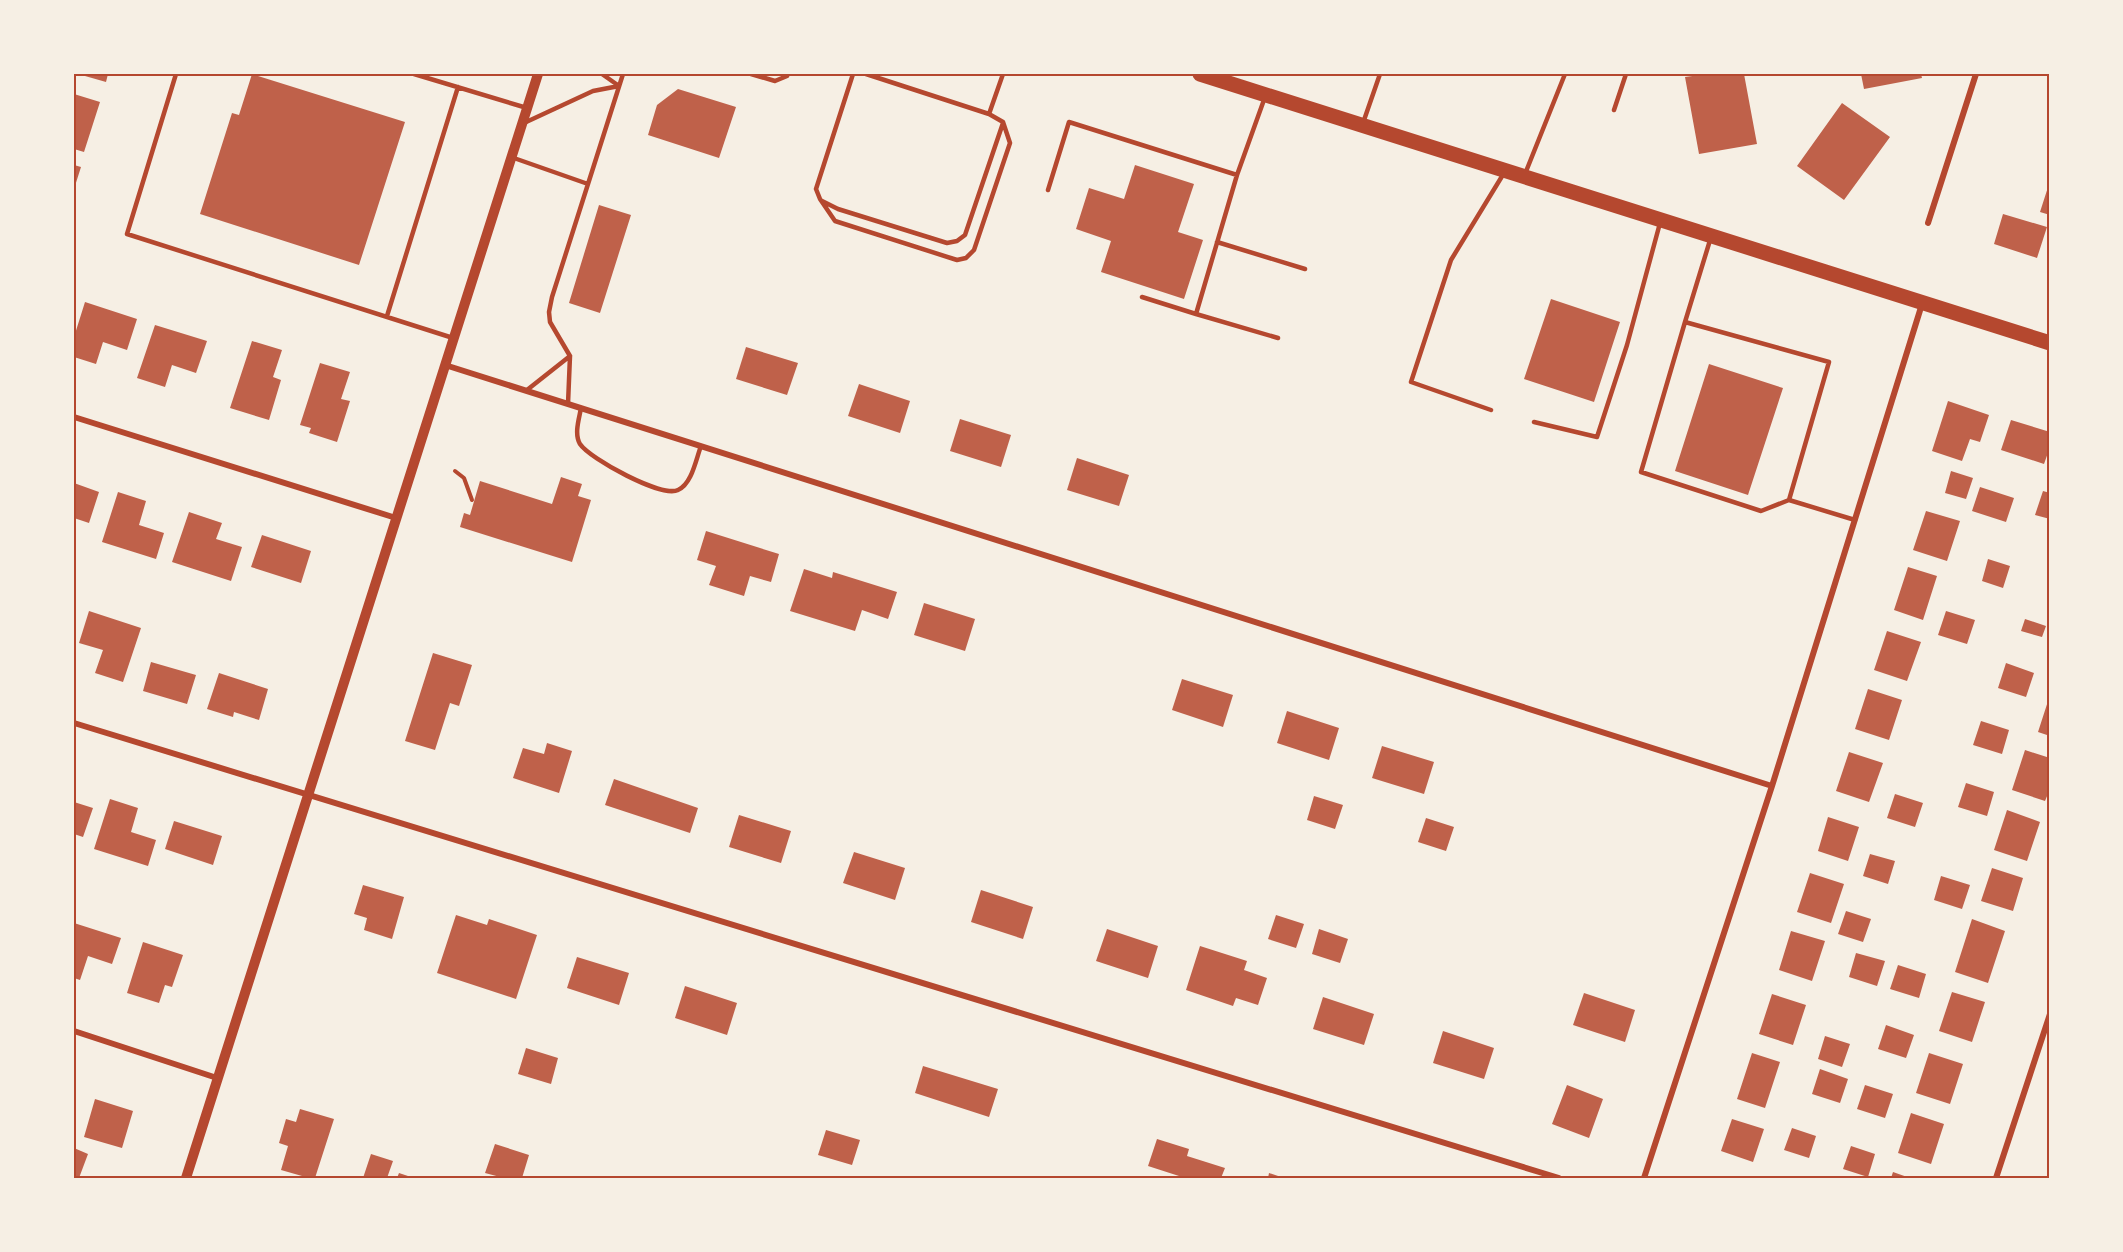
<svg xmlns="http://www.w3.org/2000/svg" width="2123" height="1252" font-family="'Noto Sans',sans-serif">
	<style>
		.building { fill: #bf614a }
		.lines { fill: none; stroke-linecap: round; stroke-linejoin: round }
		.path { stroke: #b5482f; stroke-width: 4 }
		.service { stroke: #b5482f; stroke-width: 4.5 }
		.minor { stroke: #b5482f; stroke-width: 6 }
		.tertiary { stroke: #b5482f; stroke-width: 10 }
		.primary { stroke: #b5482f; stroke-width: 15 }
		.neatline { fill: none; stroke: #b5482f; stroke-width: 2 }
	</style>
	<rect width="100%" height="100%" fill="#f6efe4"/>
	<!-- building -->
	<path class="building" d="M 78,74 L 108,74 L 106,82 Z
		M 252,74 L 405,122 L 359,265 L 200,214 L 232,113 L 239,115 Z
		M 1707,74 L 1744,74 L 1757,144 L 1699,154 L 1685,77 Z
		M 1861,74 L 1921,74 L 1922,78 L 1864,89 Z
		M 678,89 L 736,107 L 719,158 L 648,135 L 657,105 Z
		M 74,94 L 100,102 L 84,152 L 74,149 Z
		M 1842,103 L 1890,137 L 1844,200 L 1797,166 Z
		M 74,165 L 81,167 L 74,189 Z
		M 1135,165 L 1194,184 L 1178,232 L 1203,240 L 1184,299 L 1101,272 L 1111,241 L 1076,229 L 1089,188 L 1124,199 Z
		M 2049,184 L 2050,184 L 2050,215 L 2040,212 Z
		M 599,205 L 631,215 L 600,313 L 569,303 Z
		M 2003,214 L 2047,227 L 2037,258 L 1994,244 Z
		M 1551,299 L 1620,322 L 1594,402 L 1524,379 Z
		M 85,302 L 137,319 L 127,350 L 103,342 L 96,364 L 74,357 L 74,337 Z
		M 155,325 L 207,341 L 196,373 L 172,365 L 165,387 L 137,378 Z
		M 252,341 L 282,350 L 273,377 L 281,380 L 269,420 L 230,408 Z
		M 746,347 L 798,363 L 787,395 L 736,379 Z
		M 320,363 L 350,372 L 341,399 L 350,401 L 337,442 L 309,433 L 311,428 L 300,425 Z
		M 1709,364 L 1783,388 L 1748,495 L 1675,471 Z
		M 859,384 L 910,401 L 900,433 L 848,416 Z
		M 1948,401 L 1989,415 L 1980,442 L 1970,439 L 1962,461 L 1932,451 Z
		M 960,419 L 1011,435 L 1001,467 L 950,451 Z
		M 2011,420 L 2050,432 L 2050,447 L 2044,464 L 2001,450 Z
		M 1077,458 L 1129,475 L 1119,506 L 1067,490 Z
		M 1951,471 L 1973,478 L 1966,499 L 1945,493 Z
		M 561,477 L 582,484 L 578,496 L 591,500 L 572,562 L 460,527 L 464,513 L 470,515 L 480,481 L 552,504 Z
		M 74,483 L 99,492 L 89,523 L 74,518 Z
		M 1980,487 L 2014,498 L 2006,522 L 1972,511 Z
		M 2043,491 L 2050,493 L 2050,519 L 2035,515 Z
		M 118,492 L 146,501 L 139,525 L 164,533 L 156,559 L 102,542 Z
		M 1926,511 L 1960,521 L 1947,561 L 1913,550 Z
		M 189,512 L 222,523 L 216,539 L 242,547 L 231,581 L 172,562 Z
		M 706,531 L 779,554 L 771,582 L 750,576 L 744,596 L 709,585 L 716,566 L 697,560 Z
		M 262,535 L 311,551 L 301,583 L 251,567 Z
		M 1988,559 L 2010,566 L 2003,588 L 1982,581 Z
		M 1908,567 L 1937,576 L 1923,620 L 1894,610 Z
		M 804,569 L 832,578 L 833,572 L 897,592 L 888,619 L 862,610 L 855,631 L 790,611 Z
		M 924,603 L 975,619 L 965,651 L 914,635 Z
		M 89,611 L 141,628 L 123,682 L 95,673 L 103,650 L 79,643 Z
		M 1946,611 L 1975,620 L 1967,644 L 1938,635 Z
		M 2025,619 L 2046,626 L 2042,637 L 2021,631 Z
		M 1887,631 L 1921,642 L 1907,681 L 1874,670 Z
		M 433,653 L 472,665 L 459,706 L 450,703 L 435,750 L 405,741 Z
		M 151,662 L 196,675 L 187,704 L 143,691 Z
		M 2006,663 L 2034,673 L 2026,697 L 1998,688 Z
		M 219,673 L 268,689 L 259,720 L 234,712 L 233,717 L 207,709 Z
		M 1182,679 L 1233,695 L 1223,727 L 1172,710 Z
		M 1868,689 L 1902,700 L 1889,740 L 1855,729 Z
		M 2049,698 L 2050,698 L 2050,736 L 2038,732 Z
		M 1287,711 L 1339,728 L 1329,760 L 1277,743 Z
		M 1981,721 L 2009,730 L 2002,754 L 1973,745 Z
		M 547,743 L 572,751 L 559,793 L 513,778 L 523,748 L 544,754 Z
		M 1382,746 L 1434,762 L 1424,794 L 1372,778 Z
		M 2025,750 L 2050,758 L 2050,789 L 2045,801 L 2012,790 Z
		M 1849,752 L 1883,763 L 1869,802 L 1836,791 Z
		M 614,779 L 698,808 L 690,833 L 605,805 Z
		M 1966,783 L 1994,792 L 1987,816 L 1958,807 Z
		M 1895,794 L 1923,803 L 1915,827 L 1887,818 Z
		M 1314,796 L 1343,805 L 1335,829 L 1307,820 Z
		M 110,799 L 138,808 L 131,832 L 156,840 L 148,866 L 94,849 Z
		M 74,802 L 93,808 L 83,837 L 74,834 Z
		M 2007,810 L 2040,822 L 2027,861 L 1994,850 Z
		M 739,815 L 791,831 L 781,863 L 729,847 Z
		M 1828,817 L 1859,827 L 1848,861 L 1818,851 Z
		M 1426,818 L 1454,827 L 1446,851 L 1418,842 Z
		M 174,821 L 222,836 L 213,865 L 165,849 Z
		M 854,852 L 905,868 L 895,900 L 843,883 Z
		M 1870,854 L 1895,861 L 1888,884 L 1863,876 Z
		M 1992,868 L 2023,878 L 2013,911 L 1981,901 Z
		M 1810,873 L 1844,884 L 1831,923 L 1797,912 Z
		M 1941,876 L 1970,885 L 1962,909 L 1934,900 Z
		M 363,885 L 404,897 L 392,939 L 364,930 L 367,918 L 354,914 Z
		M 981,890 L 1033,907 L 1023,939 L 971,922 Z
		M 1846,911 L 1871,919 L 1863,942 L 1838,934 Z
		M 456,915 L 487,925 L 489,919 L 537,935 L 516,999 L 437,973 Z
		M 1276,915 L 1304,924 L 1296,948 L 1268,939 Z
		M 1972,919 L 2005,931 L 1988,983 L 1955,972 Z
		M 74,923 L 121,938 L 112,964 L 88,956 L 80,980 L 74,978 Z
		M 1107,929 L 1158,946 L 1148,978 L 1096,961 Z
		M 1319,929 L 1348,939 L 1340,963 L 1312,954 Z
		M 1791,931 L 1825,941 L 1812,981 L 1779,970 Z
		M 143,942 L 183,955 L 172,987 L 165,985 L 159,1003 L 127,993 Z
		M 1200,946 L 1247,961 L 1244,970 L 1267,978 L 1258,1005 L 1236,998 L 1233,1006 L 1186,990 Z
		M 1856,953 L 1885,961 L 1877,986 L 1849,977 Z
		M 577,957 L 629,973 L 619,1005 L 567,988 Z
		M 1898,965 L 1926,974 L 1919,998 L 1890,989 Z
		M 685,986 L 737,1003 L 727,1035 L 675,1018 Z
		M 1952,992 L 1985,1002 L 1972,1042 L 1939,1031 Z
		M 1584,993 L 1635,1010 L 1625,1042 L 1573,1025 Z
		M 1772,994 L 1806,1005 L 1793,1045 L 1759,1034 Z
		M 1323,997 L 1374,1014 L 1364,1045 L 1313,1029 Z
		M 1886,1025 L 1914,1035 L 1906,1058 L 1878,1049 Z
		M 1443,1031 L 1494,1048 L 1484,1079 L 1433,1063 Z
		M 1825,1036 L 1850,1044 L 1842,1067 L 1818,1059 Z
		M 526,1048 L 558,1058 L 551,1084 L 518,1074 Z
		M 1752,1053 L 1780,1062 L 1765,1108 L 1737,1099 Z
		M 1929,1053 L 1963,1064 L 1950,1104 L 1916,1093 Z
		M 923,1066 L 998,1089 L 989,1117 L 915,1093 Z
		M 1820,1069 L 1848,1079 L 1840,1103 L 1812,1094 Z
		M 1567,1085 L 1603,1099 L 1589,1138 L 1552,1124 Z
		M 1865,1085 L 1893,1094 L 1885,1118 L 1857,1109 Z
		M 95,1099 L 133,1111 L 122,1148 L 84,1137 Z
		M 300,1109 L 334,1119 L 315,1178 L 309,1178 L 281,1170 L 288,1146 L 279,1143 L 286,1119 L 296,1122 Z
		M 1911,1113 L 1944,1124 L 1931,1164 L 1898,1153 Z
		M 1732,1119 L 1764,1129 L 1753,1162 L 1721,1151 Z
		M 1792,1128 L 1816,1136 L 1809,1158 L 1784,1150 Z
		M 826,1130 L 860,1140 L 852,1165 L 818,1155 Z
		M 1157,1139 L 1189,1149 L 1187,1156 L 1225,1168 L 1221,1178 L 1178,1178 L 1179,1176 L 1148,1166 Z
		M 495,1144 L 529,1155 L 522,1178 L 504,1178 L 485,1173 Z
		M 1851,1146 L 1875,1154 L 1868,1177 L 1843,1169 Z
		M 74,1148 L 88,1154 L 79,1178 L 74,1178 Z
		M 371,1154 L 393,1161 L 387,1178 L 363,1178 Z
		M 1893,1172 L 1910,1178 L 1891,1178 Z
		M 399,1173 L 414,1178 L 397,1178 Z
		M 1269,1173 L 1284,1178 L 1268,1178 Z"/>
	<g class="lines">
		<!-- path -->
		<path class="path" d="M 455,471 L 464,478 L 472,500"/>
		<!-- service -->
		<path class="service" d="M 176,74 L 127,234 L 453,338
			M 414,74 L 527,108
			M 602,74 L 619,86
			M 751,74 L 775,81 L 787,76 L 788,74
			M 853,74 L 816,189 L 820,199 L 835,221 L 957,260 L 966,258 L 974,250 L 1010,143 L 1003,122 L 989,114
			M 866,74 L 989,114 L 1003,74
			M 1265,97 L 1237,175 L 1196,314 L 1278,338
			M 1614,110 L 1626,74
			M 524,123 L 593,91 L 619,86
			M 1363,123 L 1380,74
			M 511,157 L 588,184 L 552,297 L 549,312 L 550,322 L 570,356 L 568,404
			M 1525,174 L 1565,74
			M 588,184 L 623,74
			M 1048,190 L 1069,122 L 1237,175
			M 822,201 L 838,209 L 947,243 L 957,241 L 965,235 L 1003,123
			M 1711,237 L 1685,322 L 1829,362 L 1789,500 L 1855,520
			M 1217,242 L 1305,269
			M 1142,297 L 1196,314
			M 387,316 L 458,87
			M 1685,322 L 1641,472 L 1761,511 L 1789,500
			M 527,390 L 570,356
			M 581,408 C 579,419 574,434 580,444 C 590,459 662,498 678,490 C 692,484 696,459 701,446
			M 1491,410 L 1411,382 L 1451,260 L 1504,173
			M 1534,422 L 1597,437 L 1627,345 L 1660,223"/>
		<!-- minor -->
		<path class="minor" d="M 1928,223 L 1976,74
			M 445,365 L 1772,786
			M 74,417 L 396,518
			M 74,723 L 1559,1178
			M 74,1031 L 217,1078
			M 1644,1178 L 1772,786 L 1922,304
			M 1996,1178 L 2050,1014"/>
		<!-- tertiary -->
		<path class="tertiary" d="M 186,1178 L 538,74"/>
		<!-- primary -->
		<path class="primary" d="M 1200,74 L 2050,343"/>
	</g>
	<!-- border -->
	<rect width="2123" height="1252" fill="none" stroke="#f6efe4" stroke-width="150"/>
	<rect x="75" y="75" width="1973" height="1102" class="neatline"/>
</svg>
